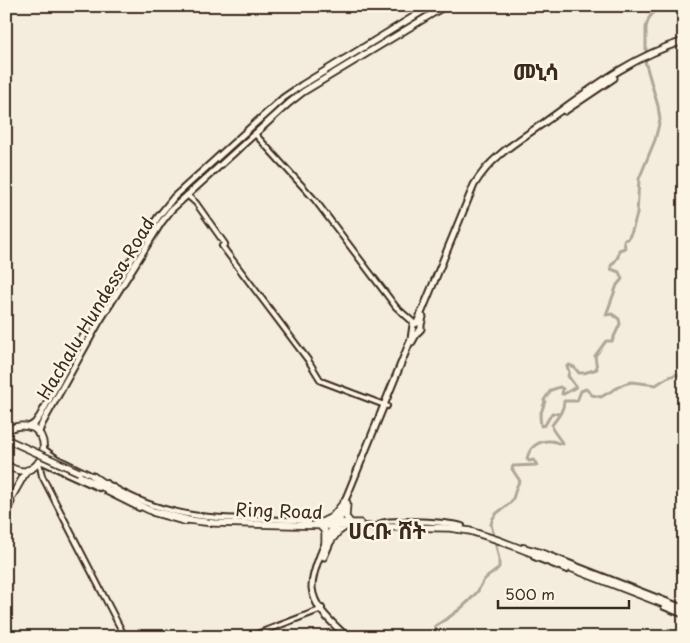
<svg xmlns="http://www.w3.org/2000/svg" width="690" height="643" font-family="'Playpen Sans','Noto Sans Ethiopic',sans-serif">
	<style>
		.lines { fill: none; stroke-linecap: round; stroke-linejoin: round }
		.river { stroke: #b0a596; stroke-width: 3 }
		.tertiary-casing { stroke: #3b2a1e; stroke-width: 8 }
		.primary-casing { stroke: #3b2a1e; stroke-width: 9 }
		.trunk-casing { stroke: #3b2a1e; stroke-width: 9 }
		.tertiary { stroke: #fcf5e5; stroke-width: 4 }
		.primary { stroke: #fcf5e5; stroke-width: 5 }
		.trunk { stroke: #fcf5e5; stroke-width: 5.5 }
		.trunk-bridge-casing { stroke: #3b2a1e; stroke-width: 9; stroke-linecap: butt }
		.trunk-bridge { stroke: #fcf5e5; stroke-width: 5.5 }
		.labels { text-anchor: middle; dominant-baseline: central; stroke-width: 5; stroke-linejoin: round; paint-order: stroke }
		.street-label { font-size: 18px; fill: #3b2a1e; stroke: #fcf5e5 }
		.district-label { font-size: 22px; font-weight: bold; fill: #3b2a1e; stroke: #fcf5e5 }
	</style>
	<rect width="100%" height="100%" fill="#f4eddd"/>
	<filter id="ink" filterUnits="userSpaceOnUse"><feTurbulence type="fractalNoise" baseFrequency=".02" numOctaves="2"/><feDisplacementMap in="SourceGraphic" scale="10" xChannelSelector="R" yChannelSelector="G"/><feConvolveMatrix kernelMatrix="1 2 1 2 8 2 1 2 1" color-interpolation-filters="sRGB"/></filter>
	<g filter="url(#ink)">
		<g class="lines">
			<!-- river -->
			<path class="river" d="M 559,414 L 552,413 L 545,425 L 541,426 L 540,416 L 545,401 L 544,400 L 551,390 L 560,387 L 563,389 L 562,394 L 564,394 L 576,387 L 568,376 L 569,372 L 567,366 L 569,365 L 574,367 L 579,373 L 584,373 L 597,369 L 595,356 L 606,341 L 612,341 L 620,324 L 619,319 L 612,314 L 606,315 L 617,285 L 622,279 L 619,272 L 611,269 L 611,266 L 618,257 L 619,250 L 625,248 L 624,240 L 628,239 L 632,231 L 637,214 L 639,179 L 655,140 L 660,120 L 658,106 L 645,61 L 646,53 L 646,27 L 649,18 L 659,6
				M 437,637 L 435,626 C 451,617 466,606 478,591 C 480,587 482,583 484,580 C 488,575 495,573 499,567 L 499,559 L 491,524 C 493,512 502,511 510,503 C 516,497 514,487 520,481 L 512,469 L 513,466 L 537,465 L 534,460 L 529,461 L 527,459 C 529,447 539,440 551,441 C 555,441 558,444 563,444 L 553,430 L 552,425 C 557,418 564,411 564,401 L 577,401 L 581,391 L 586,389 L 592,395 L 601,397 L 624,384 L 632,382 L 656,385 C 665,379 673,373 684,375"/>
			<defs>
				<path id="tertiary" d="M 255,134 L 315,200 L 396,307 L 414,323
					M 187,195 L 196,203 L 225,244 L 222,246 L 281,324 L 308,360 L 321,381 L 387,406
					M 44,449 L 56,458 L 93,476
					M 40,461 L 99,488
					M 39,462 L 42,476 L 125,637
					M 106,483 C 170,523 224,518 297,520 L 309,522
					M 107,492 L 139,508
					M 153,513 L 185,522
					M 381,523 C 393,519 448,522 462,526
					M 523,547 L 541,552 L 684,608
					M 534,557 L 567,570
					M 664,607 L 684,615
					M 249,637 L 317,611 L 322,608"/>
				<path id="primary" d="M 565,111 L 614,78
					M 412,342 L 417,333 L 421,329 L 421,325 L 423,317
					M 29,427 L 35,423 L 40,416 L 78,345 L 158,217 L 174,197 L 283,98 L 302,85 L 431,6
					M 38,434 L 42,424 L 99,322 L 161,223 L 171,210 L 289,103 L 303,92 L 445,6
					M 6,513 L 11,502
					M 324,557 L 346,505
					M 347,637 C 333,623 314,609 312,588 C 311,565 340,514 349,491 C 369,441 390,390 411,339 L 413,325 L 417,323 L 420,316 L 474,185 C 491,156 518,141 545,122 C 588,91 632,56 684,41"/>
				<path id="trunk" d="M 6,430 C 11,428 16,426 22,426 C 61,426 41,492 6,464
					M 78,475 L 149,510 L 188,520 L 213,523 L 333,526 L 450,528 L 470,531 L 498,540 L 684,612
					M 93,476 L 106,485
					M 347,503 L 346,517 L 350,522
					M 6,507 L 27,470
					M 324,521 L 332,517 L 344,502
					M 316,522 L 360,523
					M 320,526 L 325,531 L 325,545
					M 331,541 L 338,532 L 345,527"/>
			</defs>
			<!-- tertiary casing -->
			<use href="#tertiary" class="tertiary-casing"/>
			<!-- primary casing -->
			<use href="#primary" class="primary-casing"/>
			<!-- trunk casing -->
			<use href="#trunk" class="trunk-casing"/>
			<!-- tertiary -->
			<use href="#tertiary" class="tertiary"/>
			<!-- primary -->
			<use href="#primary" class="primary"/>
			<!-- trunk -->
			<use href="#trunk" class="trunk"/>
			<defs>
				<path id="trunk-bridge" d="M 6,439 L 79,472"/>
			</defs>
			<!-- trunk-bridge casing -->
			<use href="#trunk-bridge" class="trunk-bridge-casing"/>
			<!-- trunk-bridge -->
			<use href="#trunk-bridge" class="trunk-bridge"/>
		</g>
	</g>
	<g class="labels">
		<!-- street labels -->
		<g class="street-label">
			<text transform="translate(95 308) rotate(-59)">Hachalu Hundessa Road</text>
			<text transform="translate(279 510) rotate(2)">Ring Road</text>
		</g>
		<!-- district labels -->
		<g class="district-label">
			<text x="536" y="70">መኒሳ</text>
			<text x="387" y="529">ሀርቡ ሸት</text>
		</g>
	</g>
	<!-- margin -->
	<rect width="690" height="643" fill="none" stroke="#fcf5e5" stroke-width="25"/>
	<rect x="12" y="12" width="665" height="618" fill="none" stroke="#3b2a1e" stroke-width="2" filter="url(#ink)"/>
	<!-- scale -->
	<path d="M498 600v8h131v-8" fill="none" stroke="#3b2a1e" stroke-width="2.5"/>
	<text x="505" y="600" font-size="15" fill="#3b2a1e" stroke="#fcf5e5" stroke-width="4" paint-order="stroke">500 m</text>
</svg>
